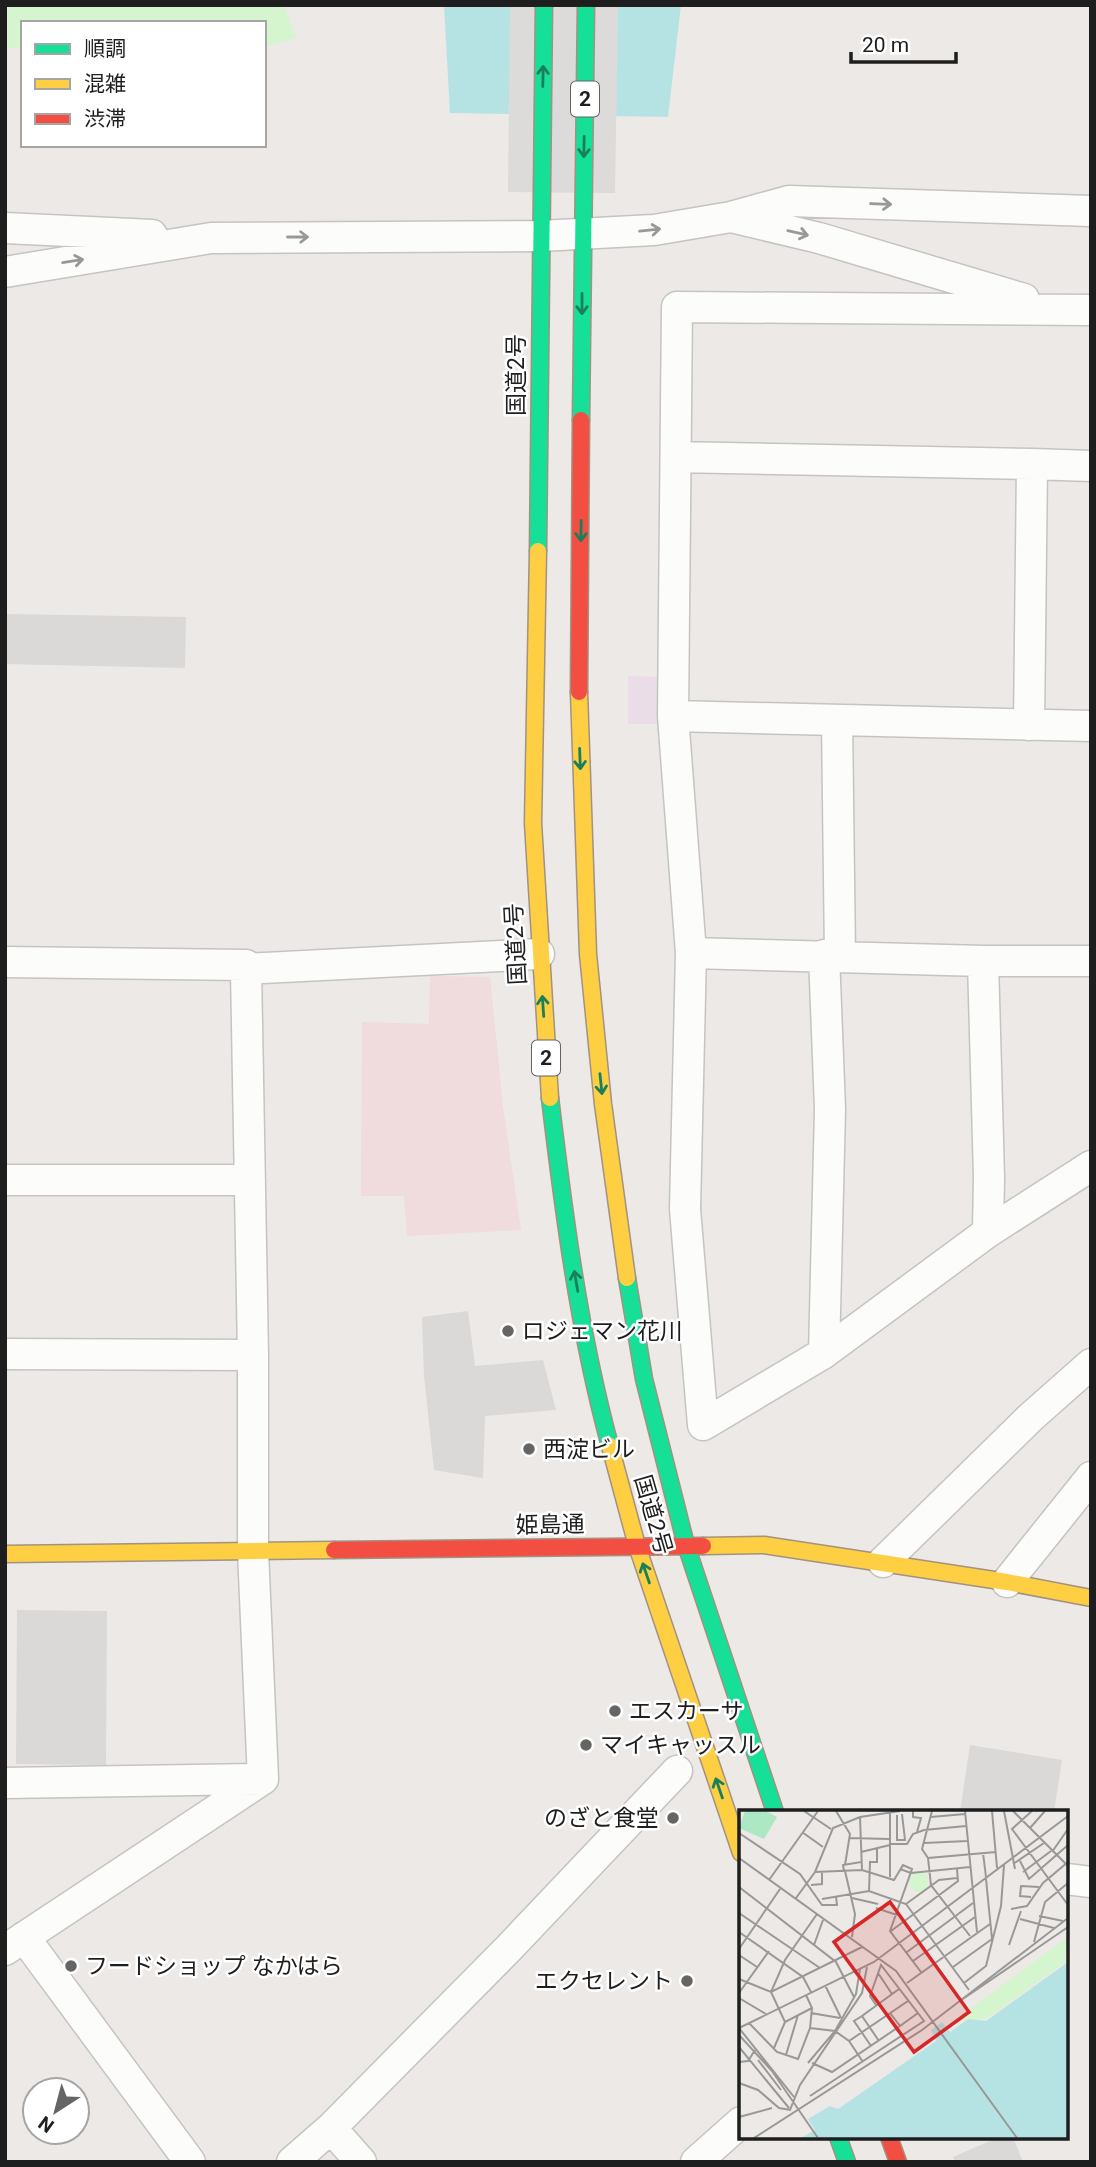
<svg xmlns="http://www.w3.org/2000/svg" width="1096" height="2167" font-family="Roboto,'Noto Sans JP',sans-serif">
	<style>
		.commercial { fill: #f0dbdd }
		.industrial { fill: #ebdde8 }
		.religious { fill: #dad9d8 }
		.park { fill: #d5f5ce }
		.water { fill: #b5e3e3 }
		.pier { fill: #dcdbda }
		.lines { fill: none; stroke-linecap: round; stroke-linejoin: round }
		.street-casing { stroke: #c5c4c2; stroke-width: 33 }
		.fast-casing { stroke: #a29282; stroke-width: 19 }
		.slow-casing { stroke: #a29282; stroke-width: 19 }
		.jam-casing { stroke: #a29282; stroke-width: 19 }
		.street { stroke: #fcfcfb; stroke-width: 30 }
		.fast { stroke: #16e098; stroke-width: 16 }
		.slow { stroke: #ffcf43; stroke-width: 16 }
		.jam { stroke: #f24e42; stroke-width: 16 }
		.oneway { stroke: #1a7f5b }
		.oneway2 { stroke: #989898 }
		.poi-dot { fill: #666564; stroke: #fff; stroke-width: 2.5 }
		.labels { text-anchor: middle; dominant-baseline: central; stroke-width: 5; stroke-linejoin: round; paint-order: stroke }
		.shield { fill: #fff; stroke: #626262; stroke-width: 2 }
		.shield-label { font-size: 21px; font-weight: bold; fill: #1e1e1e }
		.street-label { font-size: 23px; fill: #1e1e1e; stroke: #fff }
		.poi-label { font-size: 23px; fill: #1e1e1e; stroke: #fff; text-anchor: start }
		.inset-road { fill: none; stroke: #9a9896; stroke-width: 2 }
		.view { fill: #d62828; fill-opacity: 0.15; stroke: #d62828; stroke-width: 3.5 }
		.inset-edge { fill: none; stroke: #1e1e1e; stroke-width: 3.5 }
	</style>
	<rect width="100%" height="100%" fill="#ece9e6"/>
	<!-- commercial -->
	<path class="commercial" d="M 430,976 L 490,977 L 503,1107 L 521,1230 L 407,1236 L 404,1196 L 361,1196 L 362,1022 L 429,1024 Z"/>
	<!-- industrial -->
	<path class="industrial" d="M 628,676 L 666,677 L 667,724 L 628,724 Z"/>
	<!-- religious -->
	<path class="religious" d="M 5,614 L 186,617 L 185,668 L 5,664 Z
		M 468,1311 L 475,1366 L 543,1360 L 556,1410 L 485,1416 L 483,1478 L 434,1470 L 424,1375 L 422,1317 Z
		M 17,1610 L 107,1611 L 106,1765 L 16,1764 Z
		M 970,1745 L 1062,1760 L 1054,1812 L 960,1812 Z
		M 999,2137 L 1013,2137 L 1023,2162 L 955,2162 L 953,2157 Z"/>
	<!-- park -->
	<path class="park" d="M 5,5 L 284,5 L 296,38 L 264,47 L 264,23 L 23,23 L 23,48 L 5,48 Z"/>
	<!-- water -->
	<path class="water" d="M 444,5 L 681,5 L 668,117 L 450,113 Z"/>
	<!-- pier -->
	<path class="pier" d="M 510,5 L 618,5 L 615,193 L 508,192 Z"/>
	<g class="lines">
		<defs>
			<path id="street" d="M 735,218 L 819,238 L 1024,299
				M 5,228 L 152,235
				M 5,272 L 211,238 L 540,236 L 654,230 L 731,217 L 789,201 L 1091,211
				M 1091,310 L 677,307 L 673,716 L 691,953 L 685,1209 L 703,1425 L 824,1353 L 988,1232 L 1091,1166
				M 676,457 L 1032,464
				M 673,716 L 1091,726
				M 837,720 L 840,956
				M 1029,725 L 1032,464 L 1091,466
				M 691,953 L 983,961 L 1091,961
				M 983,961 L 989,1177 L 988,1232
				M 5,962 L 246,965 L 246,969 L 539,954
				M 5,1180 L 250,1180
				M 824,1353 L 830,1109 L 824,955
				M 5,1354 L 253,1355
				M 883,1562 L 1031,1417 L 1091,1364
				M 1007,1582 L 1091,1477
				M 5,1783 L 263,1779
				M 1066,1879 L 1091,1882
				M 24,1937 L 190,2162
				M 5,1950 L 263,1779 L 253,1551 L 253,1355 L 246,969
				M 331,2128 L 361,2162
				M 292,2162 L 331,2128 L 509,1948 L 677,1771
				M 696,2162 L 741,2122"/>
			<path id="fast" d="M 581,420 L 586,5
				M 538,551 L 544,5
				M 550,1098 C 564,1215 579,1332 610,1446
				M 627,1278 L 644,1379 L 686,1545 L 775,1812
				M 838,2137 L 847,2162"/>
			<path id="slow" d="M 538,551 L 533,823 L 550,1098
				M 579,692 L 588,954 L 603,1104 L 627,1278
				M 610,1446 L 637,1546 L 741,1853
				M 703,1546 L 764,1545 L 1007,1582 L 1091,1598
				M 5,1554 L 334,1550"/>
			<path id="jam" d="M 579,692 L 581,420
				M 334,1550 L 703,1546
				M 889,2137 L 898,2162"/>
		</defs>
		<!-- street casing -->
		<use href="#street" class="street-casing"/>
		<!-- fast casing -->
		<use href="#fast" class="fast-casing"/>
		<!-- slow casing -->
		<use href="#slow" class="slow-casing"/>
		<!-- jam casing -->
		<use href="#jam" class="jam-casing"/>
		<!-- street -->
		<use href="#street" class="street"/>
		<!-- fast -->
		<use href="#fast" class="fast"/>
		<!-- slow -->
		<use href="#slow" class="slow"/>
		<!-- jam -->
		<use href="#jam" class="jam"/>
	</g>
	<!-- one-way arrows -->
	<defs><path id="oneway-shaft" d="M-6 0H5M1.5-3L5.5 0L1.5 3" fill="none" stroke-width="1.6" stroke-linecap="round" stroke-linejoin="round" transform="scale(1.75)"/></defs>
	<g class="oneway">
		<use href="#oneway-shaft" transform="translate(543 76) rotate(-89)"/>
		<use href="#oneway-shaft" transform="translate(584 147) rotate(91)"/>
		<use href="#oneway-shaft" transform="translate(582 304) rotate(90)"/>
		<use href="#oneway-shaft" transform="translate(581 531) rotate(91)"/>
		<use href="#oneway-shaft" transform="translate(580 759) rotate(88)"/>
		<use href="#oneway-shaft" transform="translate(543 1006) rotate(-94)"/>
		<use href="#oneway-shaft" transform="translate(601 1084) rotate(84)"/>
		<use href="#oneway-shaft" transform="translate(576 1281) rotate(-100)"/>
		<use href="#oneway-shaft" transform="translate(646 1573) rotate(-109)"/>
		<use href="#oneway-shaft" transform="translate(719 1788) rotate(-109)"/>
	</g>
	<g class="oneway2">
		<use href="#oneway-shaft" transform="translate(881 204) rotate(2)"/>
		<use href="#oneway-shaft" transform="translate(650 230) rotate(-6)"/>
		<use href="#oneway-shaft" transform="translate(798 233) rotate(13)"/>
		<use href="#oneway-shaft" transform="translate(298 237)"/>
		<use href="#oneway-shaft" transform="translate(73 261) rotate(-9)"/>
	</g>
	<!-- markers -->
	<g class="poi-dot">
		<circle cx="508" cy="1331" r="7"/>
		<circle cx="529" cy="1449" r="7"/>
		<circle cx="615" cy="1711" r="7"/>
		<circle cx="586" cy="1745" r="7"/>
		<circle cx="673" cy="1818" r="7"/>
		<circle cx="71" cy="1966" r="7"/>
		<circle cx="687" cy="1981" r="7"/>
	</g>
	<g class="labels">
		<!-- shield labels -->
		<g class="shield">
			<rect x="571" y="81.5" width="28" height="35" rx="5"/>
			<rect x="532" y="1040.5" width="28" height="35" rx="5"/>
		</g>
		<g class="shield-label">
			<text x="585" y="99">2</text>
			<text x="546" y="1058">2</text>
		</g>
		<!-- street labels -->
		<g class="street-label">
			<text transform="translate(516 375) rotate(-90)">国道2号</text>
			<text transform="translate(516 944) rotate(-93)">国道2号</text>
			<text transform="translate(653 1515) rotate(74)">国道2号</text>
			<text transform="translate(550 1525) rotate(-1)">姫島通</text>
		</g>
		<!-- poi labels -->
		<g class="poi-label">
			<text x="522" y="1331">ロジェマン花川</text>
			<text x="543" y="1449">西淀ビル</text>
			<text x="629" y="1711">エスカーサ</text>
			<text x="600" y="1745">マイキャッスル</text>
			<text x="659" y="1818" text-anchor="end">のざと食堂</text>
			<text x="85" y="1966">フードショップ なかはら</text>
			<text x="673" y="1981" text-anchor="end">エクセレント</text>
		</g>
	</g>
	<!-- overview -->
	<g transform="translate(739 1810)">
		<rect width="329" height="329" fill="#ece9e6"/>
		<path d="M170 72a10 10 0 1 1 20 0a10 10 0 1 1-20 0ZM 329,127 L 325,153 L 247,209 L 214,211 Z" fill="#d5f5ce"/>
		<path d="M 6,1 L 27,1 L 38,7 L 25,29 L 0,18 Z" fill="#ace8c3"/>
		<path d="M 329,152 L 329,328 L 62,328 L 76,320 L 69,309 L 91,296 L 99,299 L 197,231 L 192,220 L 203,212 L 211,222 L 229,209 L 247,211 Z" fill="#b5e3e3"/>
		<path class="inset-road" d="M 65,1 L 92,19M 97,1 L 111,24 L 106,55M 174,1 L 174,7 L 182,8 L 178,22M 193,1 L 183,39 L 189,48 L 192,75 L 231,126M 226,1 L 238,122M 253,1 L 258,58M 265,1 L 276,59M 274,1 L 329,56M 293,1 L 273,19 L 329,95M 151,3 L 151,67M 121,7 L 123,60M 192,7 L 226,4M 291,18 L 306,1M 63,22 L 84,37M 0,23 L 61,64 L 83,95 L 98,95 L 97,87M 111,28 L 150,29M 158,30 L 166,30 L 163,4M 158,31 L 158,5M 185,33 L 228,31M 150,34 L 168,34 L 174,24 L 185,20 L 227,16M 122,42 L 151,35M 313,42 L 329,19M 244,43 L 247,67M 0,48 L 157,161 L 278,328M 189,48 L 257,42M 281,51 L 290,69 L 329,35M 274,54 L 305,33M 161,59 L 172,63 L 231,57M 105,61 L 104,55 L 122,52M 106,61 L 116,104 L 113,127M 76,62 L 123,60 L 155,70 L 164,55 L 173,59 L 151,121 L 182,162M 284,62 L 312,41M 247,69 L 253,129M 30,70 L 79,1M 72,75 L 83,74 L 83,63M 0,77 L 97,152 L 115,187M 130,81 L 131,52 L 138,52 L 138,39M 292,87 L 281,86 L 282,76 L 300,77M 57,88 L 76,62 L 94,18 L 121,7 L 161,1M 113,88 L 139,94M 83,89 L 130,81 L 167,94 L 230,180M 167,94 L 200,70 L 218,68M 137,98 L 158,105M 272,99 L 288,96 L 304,73 L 329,52M 0,103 L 81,158M 300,106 L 324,111M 281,109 L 315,118M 152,121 L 219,71 L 218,59M 0,122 L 64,167 L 72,182M 295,132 L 306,92 L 329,73M 75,135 L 84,110M 270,135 L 282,101M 0,139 L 41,79M 168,142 L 234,93M 0,145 L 18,157M 174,151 L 236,107M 214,157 L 253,129M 139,163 L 153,184M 0,169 L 32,182 L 123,137M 168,173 L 251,114M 225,173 L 247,156 L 262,96 L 265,55M 86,175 L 102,208M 0,183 L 30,141M 0,188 L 27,204M 218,193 L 329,117M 72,203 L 101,208M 123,206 L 115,211 L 132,236M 46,212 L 32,182 L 46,150 L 78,104M 10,213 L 38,242 L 59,249 L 71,218 L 73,198M 161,216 L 179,203M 0,218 L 55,287M 0,218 L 135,152 L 329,6M 71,218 L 96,221 L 110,231 L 124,252M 0,225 L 33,261 L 79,328M 110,231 L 169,191M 140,231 L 123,206 L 160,179M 0,237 L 50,298M 35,238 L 46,212 L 73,198 L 67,185M 47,245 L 59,205M 19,250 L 42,280M 0,252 L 9,251 L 16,240M 69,253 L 96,221 L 117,184 L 121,159M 73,253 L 93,262 L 161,216 L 151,203M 0,273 L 19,280 L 40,298 L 52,300M 71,286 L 185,211 L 142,155 L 131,186 L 137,195M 51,300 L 61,275 L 123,183 L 128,157M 0,307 L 33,298M 15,328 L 183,220 L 329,108"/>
		<path class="view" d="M 151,92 L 230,202 L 175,242 L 95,132 Z"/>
		<rect width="329" height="329" class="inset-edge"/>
	</g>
	<!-- border -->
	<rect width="1096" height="2167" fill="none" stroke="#1e1e1e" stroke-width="14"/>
	<!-- legend -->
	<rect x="21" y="21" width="245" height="126" fill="#ffffff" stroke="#a5a5a5" stroke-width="2"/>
	<rect x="35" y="44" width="35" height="10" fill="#16e098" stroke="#a5a5a5" stroke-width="2"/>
	<text x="84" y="56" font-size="21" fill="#1e1e1e">順調</text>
	<rect x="35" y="79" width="35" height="10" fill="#ffcf43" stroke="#a5a5a5" stroke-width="2"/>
	<text x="84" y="91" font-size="21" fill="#1e1e1e">混雑</text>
	<rect x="35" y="114" width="35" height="10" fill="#f24e42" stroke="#a5a5a5" stroke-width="2"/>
	<text x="84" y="126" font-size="21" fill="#1e1e1e">渋滞</text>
	<!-- north arrow -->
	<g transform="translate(56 2111) rotate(216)"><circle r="33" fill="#ffffff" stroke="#a5a5a5" stroke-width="2"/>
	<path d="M0-5L12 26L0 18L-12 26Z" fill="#666564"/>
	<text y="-10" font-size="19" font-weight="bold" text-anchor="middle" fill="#1e1e1e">N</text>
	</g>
	<!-- scale -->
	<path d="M851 52v10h105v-10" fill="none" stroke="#1e1e1e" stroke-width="3.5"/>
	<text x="862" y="52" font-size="21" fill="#1e1e1e" stroke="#ffffff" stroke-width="5" paint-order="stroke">20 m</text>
</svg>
